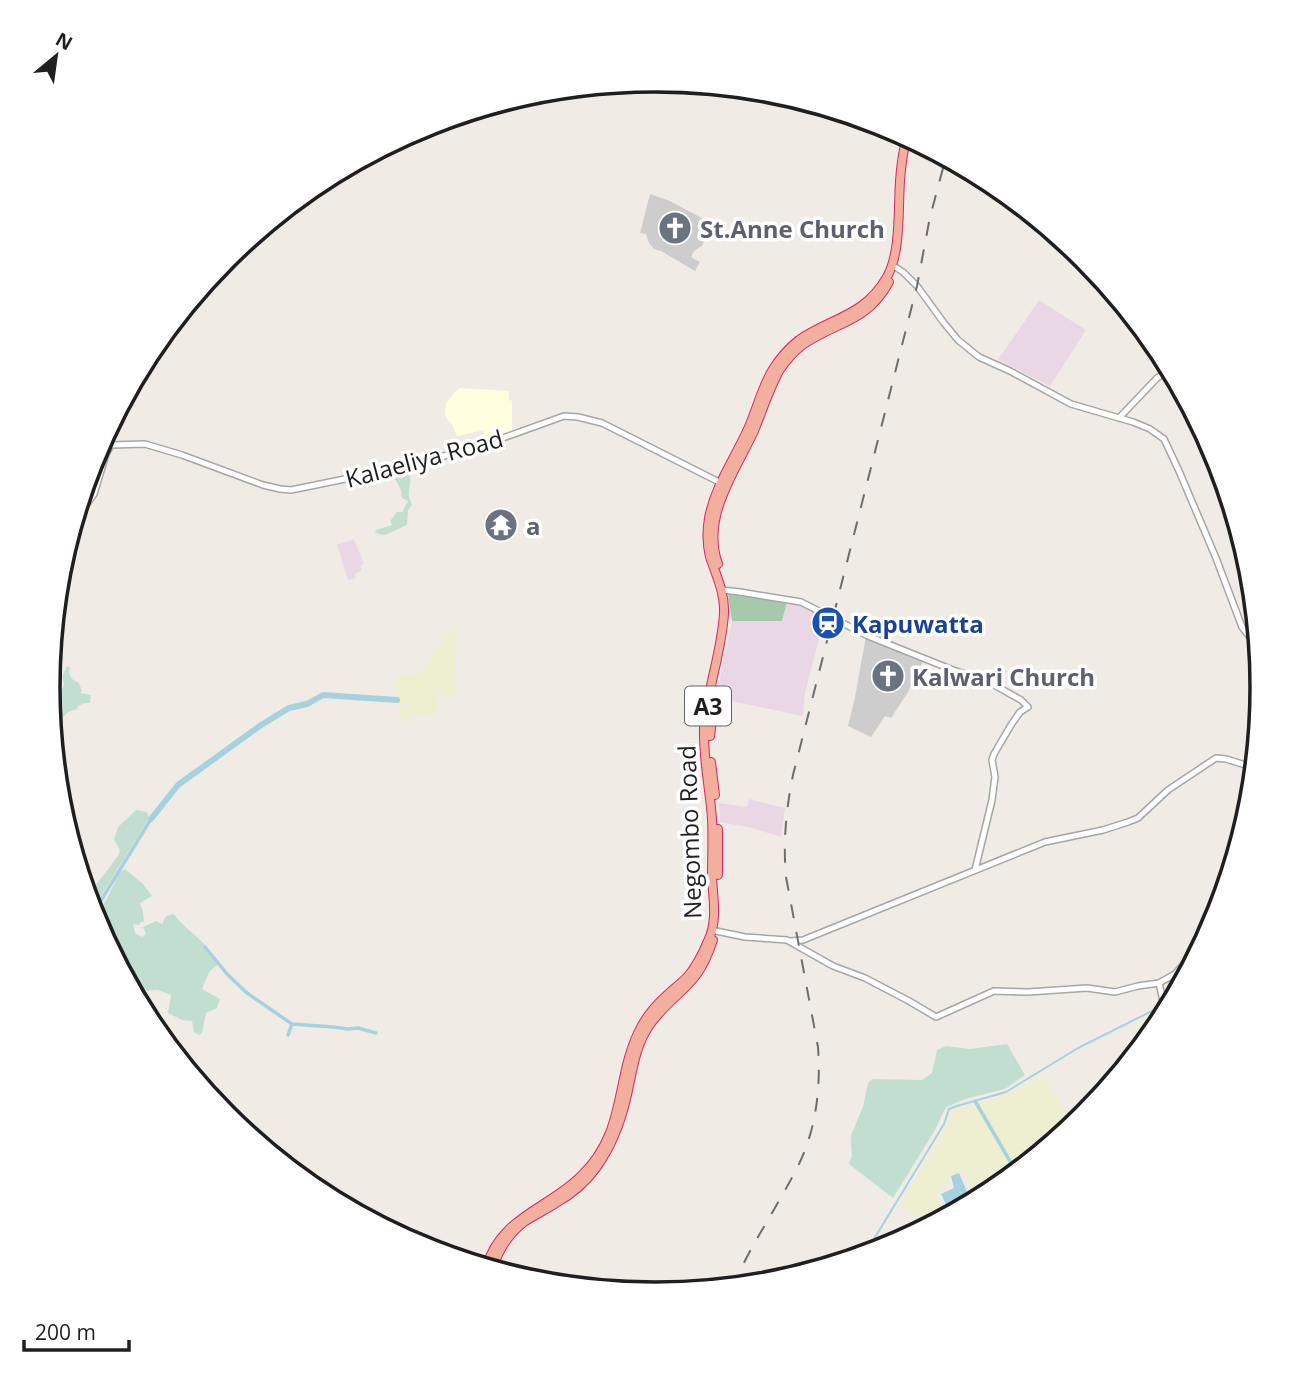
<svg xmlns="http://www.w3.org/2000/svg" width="1310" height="1375" font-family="'Open Sans',sans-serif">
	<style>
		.industrial { fill: #e9d7e6 }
		.education { fill: #ffffdf }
		.religious { fill: #cdcdcd }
		.farmland { fill: #edefd0 }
		.wetland { fill: #c2ded1 }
		.cemetery { fill: #a6c9ab }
		.water { fill: #a5d2de }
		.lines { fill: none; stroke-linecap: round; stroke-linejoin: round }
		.stream { stroke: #a5d2de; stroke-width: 2 }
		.canal { stroke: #a5d2de; stroke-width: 3.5 }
		.river { stroke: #a5d2de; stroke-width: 6 }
		.tertiary-casing { stroke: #a6a6a6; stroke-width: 8 }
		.trunk-casing { stroke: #dd2365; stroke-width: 10 }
		.tertiary { stroke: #fff; stroke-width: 5 }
		.trunk { stroke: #f2af9e; stroke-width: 8 }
		.rail { stroke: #6d6d6d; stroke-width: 2; stroke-dasharray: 14 14; stroke-linecap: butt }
		.labels { text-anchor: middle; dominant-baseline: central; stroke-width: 7; stroke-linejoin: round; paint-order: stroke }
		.shield { fill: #fff; stroke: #626262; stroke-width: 2 }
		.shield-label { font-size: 23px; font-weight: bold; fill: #1f1f1f }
		.worship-label { font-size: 24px; font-weight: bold; fill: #5b616d; stroke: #fff; text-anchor: start }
		.street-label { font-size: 24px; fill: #1f1f1f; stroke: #fff }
		.transit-label { font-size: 24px; font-weight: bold; fill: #164399; stroke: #fff; text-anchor: start }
		.rim { fill: none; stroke: #1f1f1f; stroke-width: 3.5 }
	</style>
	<rect width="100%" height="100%" fill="#f0ece5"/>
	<!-- industrial -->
	<path class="industrial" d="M 1039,300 L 1086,330 L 1050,386 L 998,360 Z
		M 354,539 L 364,564 L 360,566 L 362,570 L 355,574 L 356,578 L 348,580 L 337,545 Z
		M 787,602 L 802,605 L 825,616 L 805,693 L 803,716 L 716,698 L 732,621 L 782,621 Z
		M 749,799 L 785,808 L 781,837 L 752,828 L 720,822 L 719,803 L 747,807 Z"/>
	<!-- education -->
	<path class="education" d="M 460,388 L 509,391 L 509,400 L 512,401 L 512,431 L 487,440 L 483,430 L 457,436 L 452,424 L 446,418 L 445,412 L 446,403 L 454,393 Z"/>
	<!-- religious -->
	<path class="religious" d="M 650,194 L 670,201 L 711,223 L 702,246 L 694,251 L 691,257 L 700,262 L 695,271 L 661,251 L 654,249 L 649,243 L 646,234 L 640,233 Z
		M 866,636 L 924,659 L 908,692 L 891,718 L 885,716 L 871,737 L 848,726 L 855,697 Z"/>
	<!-- farmland -->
	<path class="farmland" d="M 451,629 L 457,631 L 454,695 L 437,696 L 437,714 L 413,716 L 405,722 L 401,721 L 395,676 L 413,675 L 423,672 L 435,651 Z
		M 1043,1076 L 1067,1113 L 1058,1139 L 992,1193 L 975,1202 L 969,1180 L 960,1171 L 950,1175 L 948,1185 L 939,1189 L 936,1197 L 946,1218 L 931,1226 L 901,1204 L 955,1111 L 1011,1093 Z"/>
	<!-- wetland -->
	<path class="wetland" d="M 407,470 L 412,471 L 412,473 L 410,475 C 412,489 405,490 412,505 L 408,510 L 407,525 L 385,535 L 378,534 L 375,532 L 376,530 L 392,525 L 390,521 L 397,512 L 402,512 L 408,501 L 402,498 L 401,490 L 395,479 L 397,474 L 404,473 Z
		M 67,666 L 70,668 L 69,673 L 72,679 L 79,683 L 82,691 L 80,693 L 91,695 L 90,703 L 85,703 L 78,706 L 77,709 L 68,712 L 58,722 L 55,723 L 51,727 L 48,699 L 55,694 L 61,692 L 64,684 L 62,677 Z
		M 136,810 L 147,812 L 149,818 L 91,912 L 86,894 L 92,890 L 118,856 L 120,850 L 114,840 L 118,827 Z
		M 125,869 L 143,884 L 152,896 L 140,903 L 143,912 L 144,922 L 141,922 L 139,925 L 133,924 L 135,933 L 142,937 L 146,934 L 143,927 L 156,921 L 162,924 L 166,916 L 174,914 C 182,926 194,933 204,944 C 209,951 213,958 217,965 L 209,972 L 202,989 L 220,999 L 217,1008 L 206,1013 L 202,1033 L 199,1035 L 194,1032 L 192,1021 L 182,1020 L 168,1013 L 171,995 L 158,990 L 140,991 L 124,976 L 119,967 L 125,955 L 104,928 L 100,929 L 101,934 L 93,920 L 106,900 L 120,872 Z
		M 1007,1044 L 1025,1075 L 1005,1089 L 965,1099 L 946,1107 L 935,1130 L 893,1198 L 849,1164 L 852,1155 L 851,1146 L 851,1135 L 863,1107 L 868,1083 L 872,1079 L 922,1080 L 932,1073 L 937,1050 L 946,1046 L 970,1049 Z"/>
	<!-- cemetery -->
	<path class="cemetery" d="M 728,594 L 765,598 L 787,602 L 782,621 L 732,621 Z"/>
	<!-- water -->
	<path class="water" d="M 959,1173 L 972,1203 L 950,1213 L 941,1194 L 954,1188 L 951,1176 Z"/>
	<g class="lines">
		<!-- stream -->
		<path class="stream" d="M 1167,1004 L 1173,1001
			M 863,1257 L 944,1124 L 949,1109 L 957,1106 L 1006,1092 L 1078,1048 L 1162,1006"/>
		<!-- canal -->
		<path class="canal" d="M 92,915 L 151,819
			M 205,947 L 227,974 L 247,993 L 292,1024
			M 288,1035 L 292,1024 L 333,1027 L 348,1029 L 358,1028 L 376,1033
			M 975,1101 L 1017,1173"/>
		<!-- river -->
		<path class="river" d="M 151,819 L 178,785 L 261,725 L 289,708 L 307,704 L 323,695 L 397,700"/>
		<defs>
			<path id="tertiary" d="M 892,265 L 903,272 L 917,286 L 944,323 L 958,340 L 979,357 L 1010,371 L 1071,404 L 1133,422 L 1150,429 L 1164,439 L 1179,471 L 1216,558 L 1242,627 L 1249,636 L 1258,638
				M 1119,418 L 1157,378 L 1171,369
				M 72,525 L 94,494 L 106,454 L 111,445 L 145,444 L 182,455 L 263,485 L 280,489 L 291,490 L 389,470 L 475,448 L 564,416 L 578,417 L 602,423 L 721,483
				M 722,590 L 740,592 L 801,602 L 868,636 L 953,670 L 989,682 L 1021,700 L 1028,707 L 1020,712 L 1011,725 L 994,754 L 992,760 L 995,777 L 992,800 L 975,870
				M 716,931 L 745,937 L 787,940 L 833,966 L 865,978 L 909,1001 L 936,1017 L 994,991 L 1028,992 L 1087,988 L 1115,992 L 1138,986 L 1159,983 L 1175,974 L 1205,941
				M 790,941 L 803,940 L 1045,842 L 1103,830 L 1128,822 L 1138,818 L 1168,790 L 1216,758 L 1226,759 L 1255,768
				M 1159,983 L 1166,1014"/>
			<path id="trunk" d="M 718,564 C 701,517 735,472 754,431 C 762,411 769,390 779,371 C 785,362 792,353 801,346 C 835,321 865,325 889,282
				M 710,736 L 716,693
				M 711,762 L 715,795
				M 718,829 L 718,875
				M 486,1268 C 500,1217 548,1209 581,1176 C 626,1133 615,1083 638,1033 C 644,1020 654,1007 665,997 C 673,989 682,983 689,975 C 697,965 703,953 708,941 C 718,921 713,898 712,877 C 712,858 713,838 712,819 C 710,789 703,759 704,728 C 707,689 722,652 724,613 C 725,593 716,575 710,557 C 707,545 707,530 709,518 C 715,486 735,458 748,429 C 757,409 762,387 773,369 C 780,358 789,348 799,340 C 832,317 864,317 887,277 C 901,252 898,209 900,181 C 901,166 903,151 907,136
				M 492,1270 C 498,1251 508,1234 524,1222 C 534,1215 546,1210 556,1203 C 572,1194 586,1182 596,1168 C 612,1146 621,1122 627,1095 C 632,1073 635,1048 647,1029 C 661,1006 682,994 697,974 C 705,963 709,952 713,940"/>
		</defs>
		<!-- tertiary casing -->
		<use href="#tertiary" class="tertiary-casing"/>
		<!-- trunk casing -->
		<use href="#trunk" class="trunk-casing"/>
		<!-- tertiary -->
		<use href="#tertiary" class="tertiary"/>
		<!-- trunk -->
		<use href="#trunk" class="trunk"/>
		<!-- rail -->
		<path class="rail" d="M 732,1288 C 750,1246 776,1209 797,1168 C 816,1131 821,1089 818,1047 L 786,877 C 783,842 786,810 793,775 L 917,286 L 930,217 L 946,157"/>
	</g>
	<!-- icons -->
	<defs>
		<symbol id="church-disc" viewBox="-11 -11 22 22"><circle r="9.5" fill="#6b7280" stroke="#fff"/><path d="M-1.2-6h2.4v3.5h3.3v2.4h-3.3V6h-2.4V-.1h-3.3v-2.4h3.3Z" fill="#fff"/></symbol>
		<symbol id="temple-disc" viewBox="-11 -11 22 22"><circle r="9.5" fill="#6b7280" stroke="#fff"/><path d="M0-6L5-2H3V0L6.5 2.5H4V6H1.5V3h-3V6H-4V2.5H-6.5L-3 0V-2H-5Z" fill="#fff"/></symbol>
		<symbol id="station-disc" viewBox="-11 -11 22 22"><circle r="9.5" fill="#1a4fb4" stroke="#fff"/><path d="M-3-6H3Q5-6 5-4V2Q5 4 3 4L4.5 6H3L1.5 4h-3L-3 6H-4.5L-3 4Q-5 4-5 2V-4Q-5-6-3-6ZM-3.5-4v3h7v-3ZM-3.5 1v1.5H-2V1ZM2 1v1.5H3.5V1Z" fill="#fff"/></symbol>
	</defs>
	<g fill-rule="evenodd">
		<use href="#church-disc" x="656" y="209" width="38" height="38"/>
		<use href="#temple-disc" x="482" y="506" width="38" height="38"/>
		<use href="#station-disc" x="809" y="604" width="38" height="38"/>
		<use href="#church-disc" x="869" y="657" width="38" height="38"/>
	</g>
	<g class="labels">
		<!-- shield labels -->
		<rect class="shield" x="685" y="686.5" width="46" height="39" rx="5"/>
		<g class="shield-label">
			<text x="708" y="706">A3</text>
		</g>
		<!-- worship labels -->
		<g class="worship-label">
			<text x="700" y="228">St.Anne Church</text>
			<text x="526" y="525">a</text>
			<text x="912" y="676">Kalwari Church</text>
		</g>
		<!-- street labels -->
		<g class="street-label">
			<text transform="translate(424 458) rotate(-15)">Kalaeliya Road</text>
			<text transform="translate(689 832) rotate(-92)">Negombo Road</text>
		</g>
		<!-- transit labels -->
		<g class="transit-label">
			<text x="852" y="623">Kapuwatta</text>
		</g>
	</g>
	<!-- crop -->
	<path d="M0 0H1310V1375H0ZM60 687a595 595 0 1 1 1190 0a595 595 0 1 1-1190 0Z" fill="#fff" fill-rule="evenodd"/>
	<path class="rim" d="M60 687a595 595 0 1 1 1190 0a595 595 0 1 1-1190 0Z"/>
	<!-- north arrow -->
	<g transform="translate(56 56) rotate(29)" stroke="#ffffff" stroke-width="5" paint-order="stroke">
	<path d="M0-5L12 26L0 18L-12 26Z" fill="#1f1f1f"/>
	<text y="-10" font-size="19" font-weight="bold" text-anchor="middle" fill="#1f1f1f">N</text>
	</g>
	<!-- scale -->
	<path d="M24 1340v10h105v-10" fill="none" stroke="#1f1f1f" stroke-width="3.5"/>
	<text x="35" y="1340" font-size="21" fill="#1f1f1f" stroke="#ffffff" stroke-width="5" paint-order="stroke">200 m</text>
</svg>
